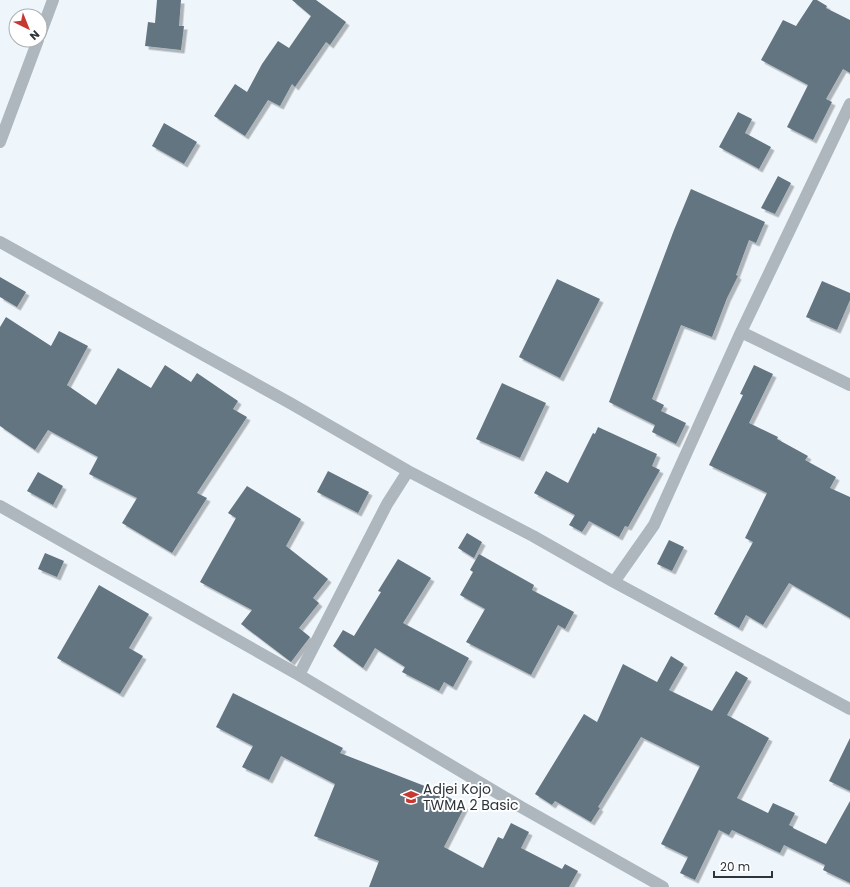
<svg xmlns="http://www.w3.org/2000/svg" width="850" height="887" font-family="Poppins,sans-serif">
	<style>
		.building { fill: #627481; filter: url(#shadow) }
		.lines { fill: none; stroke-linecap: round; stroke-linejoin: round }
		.minor { stroke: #aeb7bd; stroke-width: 12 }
		.labels { text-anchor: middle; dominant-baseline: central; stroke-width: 4; stroke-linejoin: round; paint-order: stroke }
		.poi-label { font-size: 14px; fill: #2d353b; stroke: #fff; text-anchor: start }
	</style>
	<defs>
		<filter id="shadow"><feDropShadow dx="3.5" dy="3.5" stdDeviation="0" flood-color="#0004"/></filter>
	</defs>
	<rect width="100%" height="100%" fill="#eef6fc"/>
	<!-- building -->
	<path class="building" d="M 157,0 L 181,0 L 179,26 L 184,26 L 181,50 L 145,46 L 148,22 L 155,23 Z
		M 292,0 L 316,0 L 346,22 L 330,45 L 326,42 L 295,87 L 292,84 L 280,106 L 268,100 L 245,136 L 214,116 L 235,84 L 247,92 L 262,64 L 278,41 L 289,48 L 311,16 Z
		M 813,0 L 817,0 L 827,6 L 826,8 L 850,20 L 850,73 L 843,69 L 826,99 L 832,102 L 813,140 L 787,127 L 808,85 L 761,60 L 783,20 L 796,26 Z
		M 738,112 L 752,119 L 745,133 L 771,147 L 759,169 L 719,147 Z
		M 164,123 L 197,142 L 184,164 L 152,146 Z
		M 778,176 L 791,183 L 775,214 L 761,208 Z
		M 691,189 L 765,222 L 756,243 L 749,240 L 736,275 L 738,276 L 727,298 L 712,337 L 681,325 L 652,399 L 664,405 L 661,411 L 686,423 L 676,444 L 652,432 L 655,425 L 609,402 L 674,230 Z
		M 0,277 L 26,292 L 17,307 L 0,297 Z
		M 557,279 L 600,299 L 560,378 L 519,357 Z
		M 822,281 L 850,293 L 850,300 L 837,330 L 806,317 Z
		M 6,317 L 51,346 L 59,331 L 88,346 L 67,385 L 96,405 L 118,368 L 151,388 L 165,365 L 191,382 L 197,373 L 238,401 L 233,409 L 247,417 L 197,493 L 207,498 L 172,553 L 122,523 L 137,498 L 89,474 L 98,457 L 48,430 L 35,450 L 0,426 L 0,327 Z
		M 754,365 L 773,374 L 749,423 L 778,437 L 777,439 L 808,456 L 805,460 L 836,477 L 830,488 L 850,497 L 850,618 L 789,583 L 763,625 L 746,615 L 739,628 L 714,614 L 753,542 L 745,538 L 767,493 L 709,465 L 743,395 L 740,394 Z
		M 502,383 L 546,403 L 520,458 L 476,439 Z
		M 598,427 L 657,454 L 652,466 L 660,470 L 628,527 L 625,526 L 619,537 L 589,521 L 582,532 L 569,525 L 575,515 L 534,493 L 546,471 L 568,483 L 593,433 L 595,434 Z
		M 328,471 L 369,492 L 358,513 L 317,492 Z
		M 38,472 L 63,486 L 53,505 L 27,491 Z
		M 247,486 L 301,519 L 286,546 L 328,579 L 313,598 L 319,603 L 299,628 L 310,637 L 291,662 L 241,624 L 252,610 L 200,582 L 236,518 L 228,513 Z
		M 467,533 L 482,542 L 474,558 L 458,548 Z
		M 669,540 L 684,547 L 672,571 L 657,564 Z
		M 45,553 L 64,561 L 57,577 L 38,569 Z
		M 479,554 L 534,585 L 532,590 L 574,612 L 565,629 L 558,625 L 531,675 L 466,642 L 485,609 L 460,595 L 473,572 L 470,570 Z
		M 398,559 L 431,578 L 403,623 L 469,658 L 453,687 L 444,682 L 439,691 L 402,672 L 405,667 L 375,648 L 363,668 L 333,646 L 343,630 L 354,636 L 381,592 L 378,591 Z
		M 99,585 L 149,614 L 129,648 L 143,656 L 120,694 L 57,658 Z
		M 671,656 L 684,664 L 669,690 L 712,711 L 736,671 L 748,678 L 727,715 L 769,738 L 737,798 L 768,813 L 773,803 L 795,813 L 789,825 L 793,827 L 793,828 L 826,844 L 850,801 L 850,883 L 823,870 L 825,865 L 784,845 L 780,853 L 732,830 L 729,835 L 719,830 L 695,880 L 680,873 L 688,857 L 661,844 L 700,766 L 641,737 L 598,807 L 600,808 L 591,822 L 555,801 L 552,805 L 535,794 L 584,714 L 597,722 L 623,664 L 657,682 Z
		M 233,693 L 343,748 L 340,753 L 435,790 L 465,806 L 444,847 L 483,868 L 498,837 L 503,839 L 511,823 L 529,832 L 521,848 L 562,869 L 565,864 L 578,871 L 569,887 L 369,887 L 379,861 L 314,836 L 335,784 L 281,756 L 269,780 L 242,767 L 253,746 L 216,727 Z
		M 850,738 L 850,791 L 829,781 Z"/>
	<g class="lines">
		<!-- minor -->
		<path class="minor" d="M 40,35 L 53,0
			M 0,142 L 38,40
			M 0,242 L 290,403 L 408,471 L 533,536 L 614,582 L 850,709
			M 741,332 L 850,385
			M 0,506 L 299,675 L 521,807 L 663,887
			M 614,582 L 654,525 L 741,332 L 850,104
			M 299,675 L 387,504 L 408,471"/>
	</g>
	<!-- icons -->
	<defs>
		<symbol id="school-bare" viewBox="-9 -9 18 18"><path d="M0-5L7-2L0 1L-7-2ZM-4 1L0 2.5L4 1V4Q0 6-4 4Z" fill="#c63930" stroke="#fff" stroke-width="2.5" paint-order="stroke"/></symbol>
	</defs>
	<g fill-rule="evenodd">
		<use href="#school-bare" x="400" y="786" width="22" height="22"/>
	</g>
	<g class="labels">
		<!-- poi labels -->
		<g class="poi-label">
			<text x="423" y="789">Adjei Kojo<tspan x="423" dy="16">TWMA 2 Basic</tspan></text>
		</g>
	</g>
	<!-- north arrow -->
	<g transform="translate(28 28) rotate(137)"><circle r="19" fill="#ffffff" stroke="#abaeb1"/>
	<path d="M0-3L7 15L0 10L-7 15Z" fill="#c63930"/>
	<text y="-6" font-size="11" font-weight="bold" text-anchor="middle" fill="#2d353b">N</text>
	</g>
	<!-- scale -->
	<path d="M714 871v6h58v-6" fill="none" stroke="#2d353b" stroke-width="2"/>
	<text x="720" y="871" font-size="12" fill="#2d353b" stroke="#ffffff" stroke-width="3" paint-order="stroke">20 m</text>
</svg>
